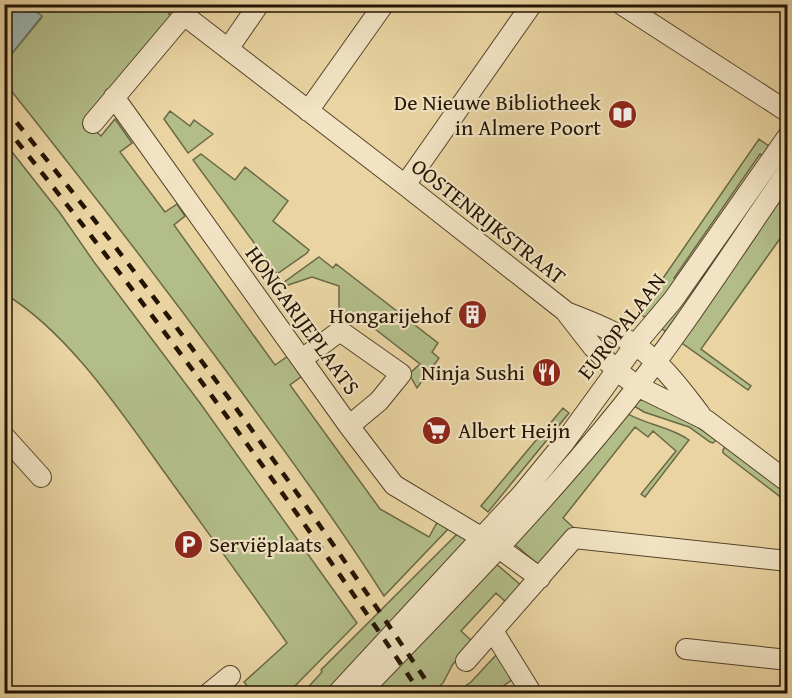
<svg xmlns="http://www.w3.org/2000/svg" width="792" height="698" font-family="'Gentium Book Plus',serif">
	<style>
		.green { fill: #b2bd88; stroke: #6a6846; stroke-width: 1.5 }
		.water { fill: #9bb6b0; stroke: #6b756b; stroke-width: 1.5 }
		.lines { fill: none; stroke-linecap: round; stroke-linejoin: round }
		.minor-casing { stroke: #54442b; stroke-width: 22 }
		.minor { stroke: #f1e3c3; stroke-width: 20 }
		.rail { stroke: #231403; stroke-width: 4.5; stroke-dasharray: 10 10; stroke-linecap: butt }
		.labels { text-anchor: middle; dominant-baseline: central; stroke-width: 4.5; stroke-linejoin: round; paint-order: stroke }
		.poi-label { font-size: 22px; fill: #231403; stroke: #f1e3c3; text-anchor: end }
		.street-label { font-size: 22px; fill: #231403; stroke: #f1e3c3 }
	</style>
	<rect width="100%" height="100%" fill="#e9d4a2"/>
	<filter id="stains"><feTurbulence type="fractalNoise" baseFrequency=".00333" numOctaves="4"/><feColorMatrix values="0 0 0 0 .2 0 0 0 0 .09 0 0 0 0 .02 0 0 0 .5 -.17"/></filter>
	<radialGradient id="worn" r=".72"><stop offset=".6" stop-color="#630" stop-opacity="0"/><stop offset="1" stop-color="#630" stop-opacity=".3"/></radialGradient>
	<!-- green -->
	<path class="green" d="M 163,4 L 171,11 L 169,14 L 172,16 L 85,122 L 101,136 L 115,119 L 132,143 L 120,152 L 165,212 L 177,204 L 185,216 L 174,225 L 275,365 L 288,356 L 302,376 L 290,385 L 380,509 L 429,537 L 439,519 L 449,528 L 384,596 C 335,519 281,446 227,372 C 155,274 81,178 5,83 L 5,62 L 42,17 L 27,5 Z
		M 170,111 L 190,126 L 194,120 L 213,134 L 188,153 L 164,119 Z
		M 759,139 L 773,149 L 767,158 L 760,154 L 674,278 L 680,282 L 649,320 L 639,313 Z
		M 5,143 L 60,213 L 94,262 L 200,403 L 357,623 L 288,693 L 253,693 L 244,682 L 287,643 C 247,586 206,530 165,473 C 121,412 69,333 5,294 Z
		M 201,154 L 235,180 L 245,167 L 288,201 L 273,221 L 309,250 L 307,253 L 277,274 L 193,160 Z
		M 781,154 L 787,159 L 787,163 L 669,334 L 658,326 Z
		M 787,180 L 787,229 L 701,349 L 751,386 L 748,390 L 679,341 Z
		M 319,257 L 333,268 L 336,264 L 438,343 L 432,352 L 439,358 L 417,388 L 409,374 L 420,364 L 353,312 L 341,321 L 339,320 L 339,286 L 312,277 L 285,286 L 283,283 Z
		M 641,400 C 660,400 700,428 716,440 L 713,443 L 710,442 L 689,427 L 644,412 L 629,403 Z
		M 563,408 L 569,413 L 488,512 L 481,506 Z
		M 623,411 C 644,425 670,426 689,440 L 645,497 L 641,494 L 676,451 L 653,431 L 648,437 L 635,427 L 563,518 L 574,528 L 541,567 L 512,542 Z
		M 726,445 L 787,492 L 787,502 L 723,453 L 723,450 Z
		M 459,532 L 469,542 L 325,693 L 302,694 L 322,672 L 321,670 Z
		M 494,562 L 523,587 L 508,604 L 496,593 L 461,631 L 473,642 L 453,664 L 443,683 L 432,693 L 371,694 Z
		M 497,654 L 513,679 L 502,687 L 506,693 L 454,694 L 471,682 Z"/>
	<!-- water -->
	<path class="water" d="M 5,4 L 27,5 L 42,16 L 5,62 Z"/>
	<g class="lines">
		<defs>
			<path id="minor" d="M 621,4 L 788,112
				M 228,49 L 259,4
				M 114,97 L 349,426 L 394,485 L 499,548 L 540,578
				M 308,111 L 384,4
				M 93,123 L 184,15 L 405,185 L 565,311 L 593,347 L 616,370 L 637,386 L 706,420 L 788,482
				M 405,185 L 532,4
				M 566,312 C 598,324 630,337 655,361 C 672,376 686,396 700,414
				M 302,359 L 340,331 L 401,374 L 379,401 L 349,426
				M 4,436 L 41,477
				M 493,631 L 532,694
				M 686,649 L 788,660
				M 466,661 L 574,538 L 788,561
				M 208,694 L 230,676
				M 337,694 L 522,494 L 563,444 L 635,345 L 673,300 L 788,136
				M 359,694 C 450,600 541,507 623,405 C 682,331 734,249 788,171"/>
		</defs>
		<!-- minor casing -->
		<use href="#minor" class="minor-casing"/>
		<!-- minor -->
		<use href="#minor" class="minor"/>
		<!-- rail -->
		<path class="rail" d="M 4,107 C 158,295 300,492 435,694
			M 4,125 C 151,309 290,498 421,694"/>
	</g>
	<!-- icons -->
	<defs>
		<symbol id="library-disc" viewBox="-11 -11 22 22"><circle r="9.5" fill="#8f2418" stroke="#f1e3c3"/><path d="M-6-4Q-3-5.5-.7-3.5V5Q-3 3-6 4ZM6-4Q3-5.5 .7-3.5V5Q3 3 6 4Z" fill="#fff"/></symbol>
		<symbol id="building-disc" viewBox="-11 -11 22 22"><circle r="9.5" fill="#8f2418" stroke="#f1e3c3"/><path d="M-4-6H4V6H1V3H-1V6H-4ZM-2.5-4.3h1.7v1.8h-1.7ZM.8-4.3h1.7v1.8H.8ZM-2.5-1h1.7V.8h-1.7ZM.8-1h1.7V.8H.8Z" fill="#fff"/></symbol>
		<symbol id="restaurant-disc" viewBox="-11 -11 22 22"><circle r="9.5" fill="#8f2418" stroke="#f1e3c3"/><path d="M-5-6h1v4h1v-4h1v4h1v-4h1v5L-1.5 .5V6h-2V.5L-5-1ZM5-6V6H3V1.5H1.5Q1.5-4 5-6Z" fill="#fff"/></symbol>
		<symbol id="supermarket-disc" viewBox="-11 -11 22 22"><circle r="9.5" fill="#8f2418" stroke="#f1e3c3"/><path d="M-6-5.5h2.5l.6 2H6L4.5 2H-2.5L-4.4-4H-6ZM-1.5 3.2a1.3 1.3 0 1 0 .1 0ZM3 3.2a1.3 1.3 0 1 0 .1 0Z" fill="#fff"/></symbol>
		<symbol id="parking-disc" viewBox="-11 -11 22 22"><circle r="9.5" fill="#8f2418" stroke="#f1e3c3"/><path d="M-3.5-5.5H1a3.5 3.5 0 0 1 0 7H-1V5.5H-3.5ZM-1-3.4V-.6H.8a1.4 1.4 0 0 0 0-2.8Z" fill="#fff"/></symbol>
	</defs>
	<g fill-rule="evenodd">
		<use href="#library-disc" x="606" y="98" width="33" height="33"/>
		<use href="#building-disc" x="456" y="298" width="33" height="33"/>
		<use href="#restaurant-disc" x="530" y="356" width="33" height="33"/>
		<use href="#supermarket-disc" x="420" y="414" width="33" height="33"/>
		<use href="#parking-disc" x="172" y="528" width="33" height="33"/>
	</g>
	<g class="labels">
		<!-- poi labels -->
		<g class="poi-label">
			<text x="601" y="102">De Nieuwe Bibliotheek<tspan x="601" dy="25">in Almere Poort</tspan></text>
			<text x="451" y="315">Hongarijehof</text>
			<text x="525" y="372">Ninja Sushi</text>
			<text x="458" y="430" text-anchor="start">Albert Heijn</text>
			<text x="209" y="544" text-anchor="start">Serviëplaats</text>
		</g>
		<!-- street labels -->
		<g class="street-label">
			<text transform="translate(489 221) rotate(38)">OOSTENRIJKSTRAAT</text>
			<text transform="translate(303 320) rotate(54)">HONGARIJEPLAATS</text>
			<text transform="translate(621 326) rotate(-52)">EUROPALAAN</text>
		</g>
	</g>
	<!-- margin -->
	<rect width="792" height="698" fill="none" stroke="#e9d4a2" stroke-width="24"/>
	<rect x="6" y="6" width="780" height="686" fill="none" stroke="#231403" stroke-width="3"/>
	<rect x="12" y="12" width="768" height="674" fill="none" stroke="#231403" stroke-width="1.5"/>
	<rect width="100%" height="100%" filter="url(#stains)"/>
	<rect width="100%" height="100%" fill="url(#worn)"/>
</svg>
